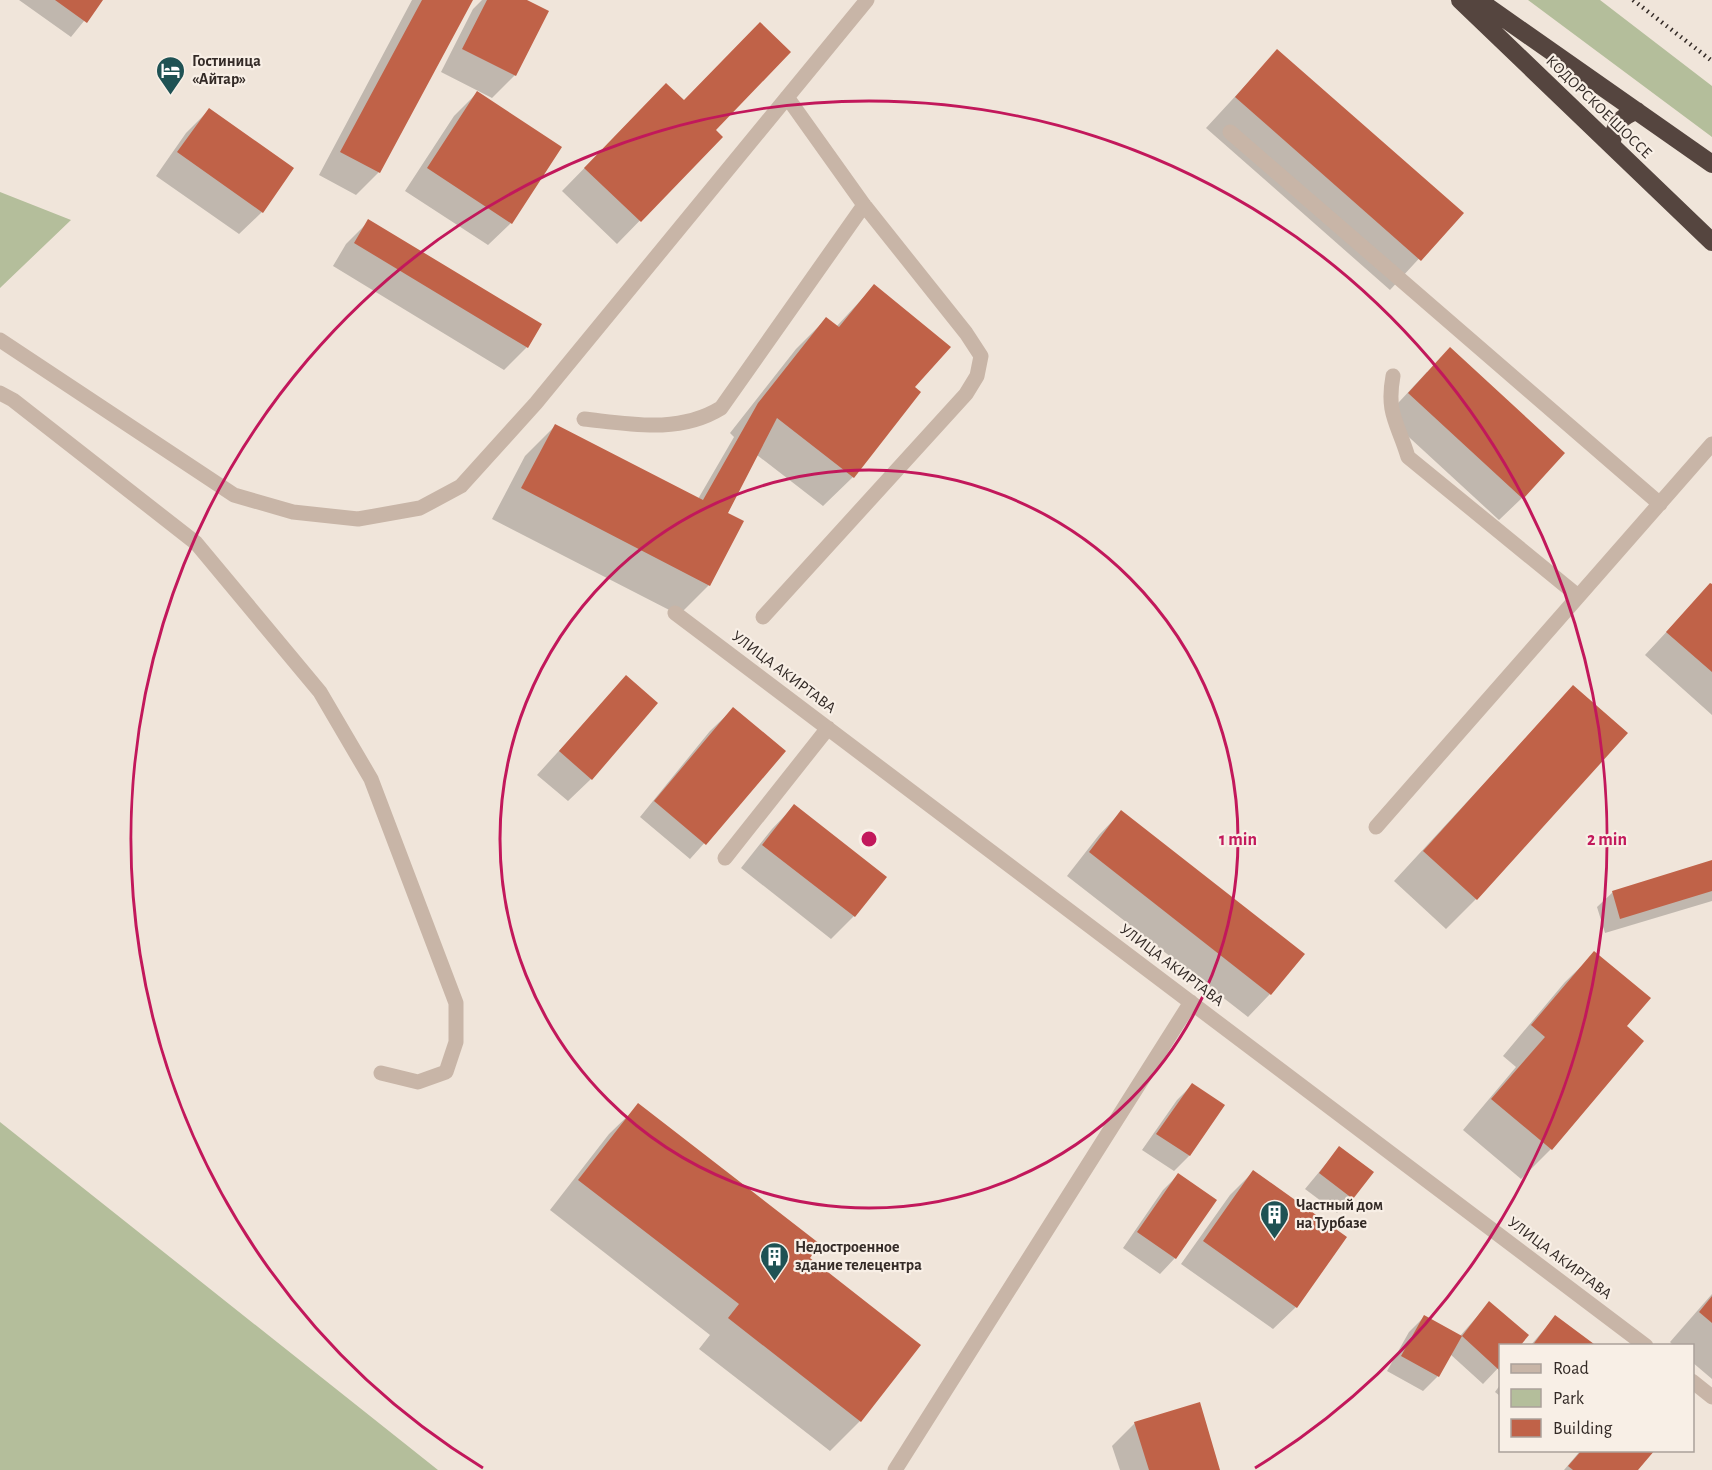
<svg xmlns="http://www.w3.org/2000/svg" width="1712" height="1470" font-family="'Alegreya Sans',sans-serif">
	<style>
		.green { fill: #b4be9b }
		.shadow { fill: #0003 }
		.building { fill: #c06248 }
		.lines { fill: none; stroke-linecap: round; stroke-linejoin: round }
		.minor { stroke: #c8b5a7; stroke-width: 15 }
		.highway { stroke: #55453f; stroke-width: 18 }
		.rail { stroke: #342b27; stroke-width: 4.5; stroke-dasharray: 1.5 4.5; stroke-linecap: butt }
		.ring { fill: none; stroke: #c2185b; stroke-width: 3 }
		.labels { text-anchor: middle; dominant-baseline: central; stroke-width: 4.5; stroke-linejoin: round; paint-order: stroke }
		.poi-label { font-size: 16px; font-weight: bold; fill: #342b27; stroke: #f8efe6; text-anchor: start }
		.street-label { font-size: 16px; fill: #342b27; stroke: #f8efe6 }
		.centre { fill: #c2185b; stroke: #f8efe6; stroke-width: 3 }
		.ring-label { font-size: 18px; text-anchor: middle; font-weight: bold; fill: #c2185b; stroke: #f8efe6; stroke-width: 4.5; stroke-linejoin: round; paint-order: stroke }
	</style>
	<rect width="100%" height="100%" fill="#f0e5da"/>
	<!-- green -->
	<path class="green" d="M 1528,0 L 1600,0 L 1712,86 L 1712,137 Z
		M 0,192 L 71,220 L 0,288 Z
		M 0,1122 L 438,1470 L 0,1470 Z"/>
	<!-- shadow -->
	<path class="shadow" d="M 19,0 L 101,0 L 71,37 Z
		M 412,0 L 471,0 L 379,172 L 356,195 L 319,175 Z
		M 482,0 L 524,0 L 515,75 L 492,98 L 441,72 L 473,9 Z
		M 1277,51 L 1461,213 L 1390,290 L 1206,128 Z
		M 477,93 L 511,223 L 488,245 L 405,191 L 454,116 Z
		M 644,107 L 713,130 L 721,137 L 617,244 L 562,191 Z
		M 209,110 L 262,212 L 239,234 L 156,176 L 186,133 Z
		M 369,221 L 527,347 L 504,370 L 333,266 L 346,244 Z
		M 874,286 L 913,388 L 853,477 L 823,506 L 757,455 L 727,514 L 709,585 L 679,615 L 492,519 L 525,456 L 555,426 L 698,499 L 734,437 L 730,433 L 796,349 L 826,319 L 836,327 Z
		M 1427,372 L 1522,498 L 1499,520 L 1386,416 Z
		M 1710,585 L 1712,586 L 1712,715 L 1645,655 Z
		M 626,677 L 591,779 L 568,801 L 537,775 Z
		M 1573,687 L 1476,899 L 1446,929 L 1394,881 Z
		M 733,709 L 735,809 L 690,859 L 640,817 L 710,731 Z
		M 794,806 L 885,877 L 854,916 L 831,939 L 741,868 L 772,829 Z
		M 1121,812 L 1270,994 L 1248,1017 L 1067,876 L 1099,835 Z
		M 1712,862 L 1712,901 L 1605,933 L 1597,907 L 1613,892 Z
		M 1595,953 L 1625,1026 L 1642,1041 L 1551,1149 L 1521,1179 L 1463,1130 L 1516,1067 L 1503,1056 L 1565,982 Z
		M 1192,1085 L 1223,1106 L 1189,1156 L 1174,1171 L 1142,1150 L 1177,1100 Z
		M 639,1105 L 807,1258 L 860,1421 L 830,1451 L 699,1349 L 710,1335 L 550,1210 L 609,1134 Z
		M 1339,1148 L 1352,1198 L 1337,1213 L 1305,1189 Z
		M 1253,1172 L 1296,1307 L 1273,1329 L 1181,1264 L 1230,1195 Z
		M 1178,1175 L 1215,1200 L 1175,1258 L 1160,1274 L 1123,1248 L 1163,1190 Z
		M 1712,1294 L 1712,1379 L 1692,1362 L 1692,1346 L 1674,1346 L 1670,1342 Z
		M 1489,1303 L 1500,1346 L 1500,1366 L 1483,1384 L 1450,1354 L 1438,1376 L 1423,1391 L 1387,1371 L 1409,1332 L 1424,1317 L 1460,1336 Z
		M 1555,1317 L 1591,1346 L 1530,1346 Z
		M 1500,1385 L 1500,1396 L 1495,1392 Z
		M 1135,1423 L 1219,1470 L 1120,1470 L 1112,1446 Z
		M 1581,1450 L 1653,1450 L 1636,1470 L 1564,1470 Z"/>
	<!-- building -->
	<path class="building" d="M 55,0 L 103,0 L 87,23 Z
		M 422,0 L 473,0 L 380,173 L 340,152 Z
		M 487,0 L 527,0 L 549,11 L 516,76 L 462,49 Z
		M 760,22 L 791,52 L 716,130 L 723,137 L 641,222 L 584,168 L 666,83 L 684,100 Z
		M 1277,49 L 1464,213 L 1421,261 L 1235,97 Z
		M 477,91 L 562,147 L 512,224 L 427,168 Z
		M 209,108 L 294,168 L 263,213 L 177,152 Z
		M 368,219 L 542,324 L 528,348 L 354,243 Z
		M 874,284 L 951,347 L 915,387 L 921,392 L 854,478 L 777,418 L 728,513 L 744,521 L 710,586 L 521,488 L 555,424 L 703,500 L 758,403 L 826,317 L 839,327 Z
		M 1450,347 L 1565,453 L 1523,499 L 1408,393 Z
		M 1710,583 L 1712,584 L 1712,672 L 1666,632 Z
		M 626,675 L 658,703 L 592,780 L 559,751 Z
		M 1573,685 L 1628,733 L 1477,900 L 1423,851 Z
		M 733,707 L 786,751 L 706,845 L 654,801 Z
		M 794,804 L 887,877 L 855,917 L 762,845 Z
		M 1121,810 L 1305,954 L 1271,995 L 1089,852 Z
		M 1712,860 L 1712,891 L 1620,919 L 1612,891 Z
		M 1594,951 L 1651,998 L 1627,1026 L 1644,1041 L 1552,1150 L 1491,1099 L 1545,1037 L 1531,1025 Z
		M 1192,1083 L 1225,1105 L 1190,1156 L 1156,1134 Z
		M 638,1103 L 820,1244 L 810,1258 L 921,1345 L 861,1422 L 728,1318 L 739,1304 L 578,1180 Z
		M 1339,1146 L 1374,1172 L 1353,1199 L 1319,1173 Z
		M 1253,1170 L 1347,1237 L 1297,1308 L 1203,1241 Z
		M 1178,1173 L 1217,1200 L 1176,1259 L 1137,1232 Z
		M 1712,1296 L 1712,1323 L 1699,1312 Z
		M 1489,1301 L 1529,1335 L 1520,1346 L 1500,1346 L 1499,1370 L 1462,1336 Z
		M 1424,1315 L 1462,1336 L 1439,1377 L 1401,1356 Z
		M 1555,1315 L 1594,1344 L 1593,1346 L 1532,1346 Z
		M 1200,1402 L 1220,1470 L 1149,1470 L 1134,1422 Z
		M 1582,1450 L 1655,1450 L 1638,1470 L 1573,1470 L 1568,1466 Z"/>
	<g class="lines">
		<!-- minor -->
		<path class="minor" d="M 1230,132 L 1660,504
			M 0,340 L 234,495 L 293,512 L 358,519 L 420,508 L 461,486 L 536,403 L 867,0
			M 1393,376 C 1386,414 1398,423 1408,457 L 1578,596
			M 0,393 L 13,400 L 196,543 L 320,692 L 371,779 L 456,1003 L 456,1042 L 446,1072 L 418,1082 L 381,1073
			M 584,419 C 630,424 679,434 721,408 L 864,205
			M 675,613 L 1646,1346
			M 763,617 L 966,394 L 977,376 L 981,356 L 966,333 L 864,205 L 787,97
			M 1376,827 L 1712,444
			M 725,858 L 828,728
			M 1692,1381 L 1712,1397
			M 895,1470 L 1191,1002"/>
		<!-- highway -->
		<path class="highway" d="M 1460,0 L 1712,242
			M 1478,0 L 1712,164
			M 1611,145 C 1615,126 1618,117 1637,111"/>
		<!-- rail -->
		<path class="rail" d="M 1633,0 L 1712,61"/>
	</g>
	<!-- distance rings -->
	<g class="ring">
		<circle cx="869" cy="839" r="369"/>
		<path d="M483 1468A738 738 0 1 1 1255 1468"/>
	</g>
	<!-- icons -->
	<defs>
		<symbol id="hotel-pin" viewBox="-11 -11 22 30"><path d="M0 17L-7.5 6A9.5 9.5 0 1 1 7.5 6Z" fill="#1f5254" stroke="#f8efe6"/><path d="M-6-4.5h1.5V1H6V5H4.5V3h-9V5H-6ZM-4 0a1.8 1.8 0 1 1 3.6 0ZM.5 0V-2.5h3Q6-2.5 6 0Z" fill="#fff"/></symbol>
		<symbol id="building-pin" viewBox="-11 -11 22 30"><path d="M0 17L-7.5 6A9.5 9.5 0 1 1 7.5 6Z" fill="#1f5254" stroke="#f8efe6"/><path d="M-4-6H4V6H1V3H-1V6H-4ZM-2.5-4.3h1.7v1.8h-1.7ZM.8-4.3h1.7v1.8H.8ZM-2.5-1h1.7V.8h-1.7ZM.8-1h1.7V.8H.8Z" fill="#fff"/></symbol>
	</defs>
	<g fill-rule="evenodd">
		<use href="#hotel-pin" x="154" y="54" width="33" height="45"/>
		<use href="#building-pin" x="1258" y="1198" width="33" height="45"/>
		<use href="#building-pin" x="758" y="1240" width="33" height="45"/>
	</g>
	<g class="labels">
		<!-- poi labels -->
		<g class="poi-label">
			<text x="192" y="61">Гостиница<tspan x="192" dy="18">«Айтар»</tspan></text>
			<text x="1296" y="1205">Частный дом<tspan x="1296" dy="18">на Турбазе</tspan></text>
			<text x="795" y="1247">Недостроенное<tspan x="795" dy="18">здание телецентра</tspan></text>
		</g>
		<!-- street labels -->
		<g class="street-label">
			<text transform="translate(1599 107) rotate(44)">КОДОРСКОЕ ШОССЕ</text>
			<text transform="translate(784 672) rotate(37)">УЛИЦА АКИРТАВА</text>
			<text transform="translate(1172 965) rotate(37)">УЛИЦА АКИРТАВА</text>
			<text transform="translate(1560 1258) rotate(37)">УЛИЦА АКИРТАВА</text>
		</g>
	</g>
	<circle cx="869" cy="839" r="9" class="centre"/>
	<g class="ring-label">
		<text x="1238" y="845">1 min</text>
		<text x="1607" y="845">2 min</text>
	</g>
	<!-- legend -->
	<rect x="1499" y="1344" width="195" height="108" fill="#f8efe6" stroke="#aaa19a" stroke-width="1.5"/>
	<rect x="1511" y="1364" width="30" height="9" fill="#c8b5a7" stroke="#aaa19a" stroke-width="1.5"/>
	<text x="1553" y="1374" font-size="18" fill="#342b27">Road</text>
	<rect x="1511" y="1389" width="30" height="18" fill="#b4be9b" stroke="#aaa19a" stroke-width="1.5"/>
	<text x="1553" y="1404" font-size="18" fill="#342b27">Park</text>
	<rect x="1511" y="1419" width="30" height="18" fill="#c06248" stroke="#aaa19a" stroke-width="1.5"/>
	<text x="1553" y="1434" font-size="18" fill="#342b27">Building</text>
</svg>
